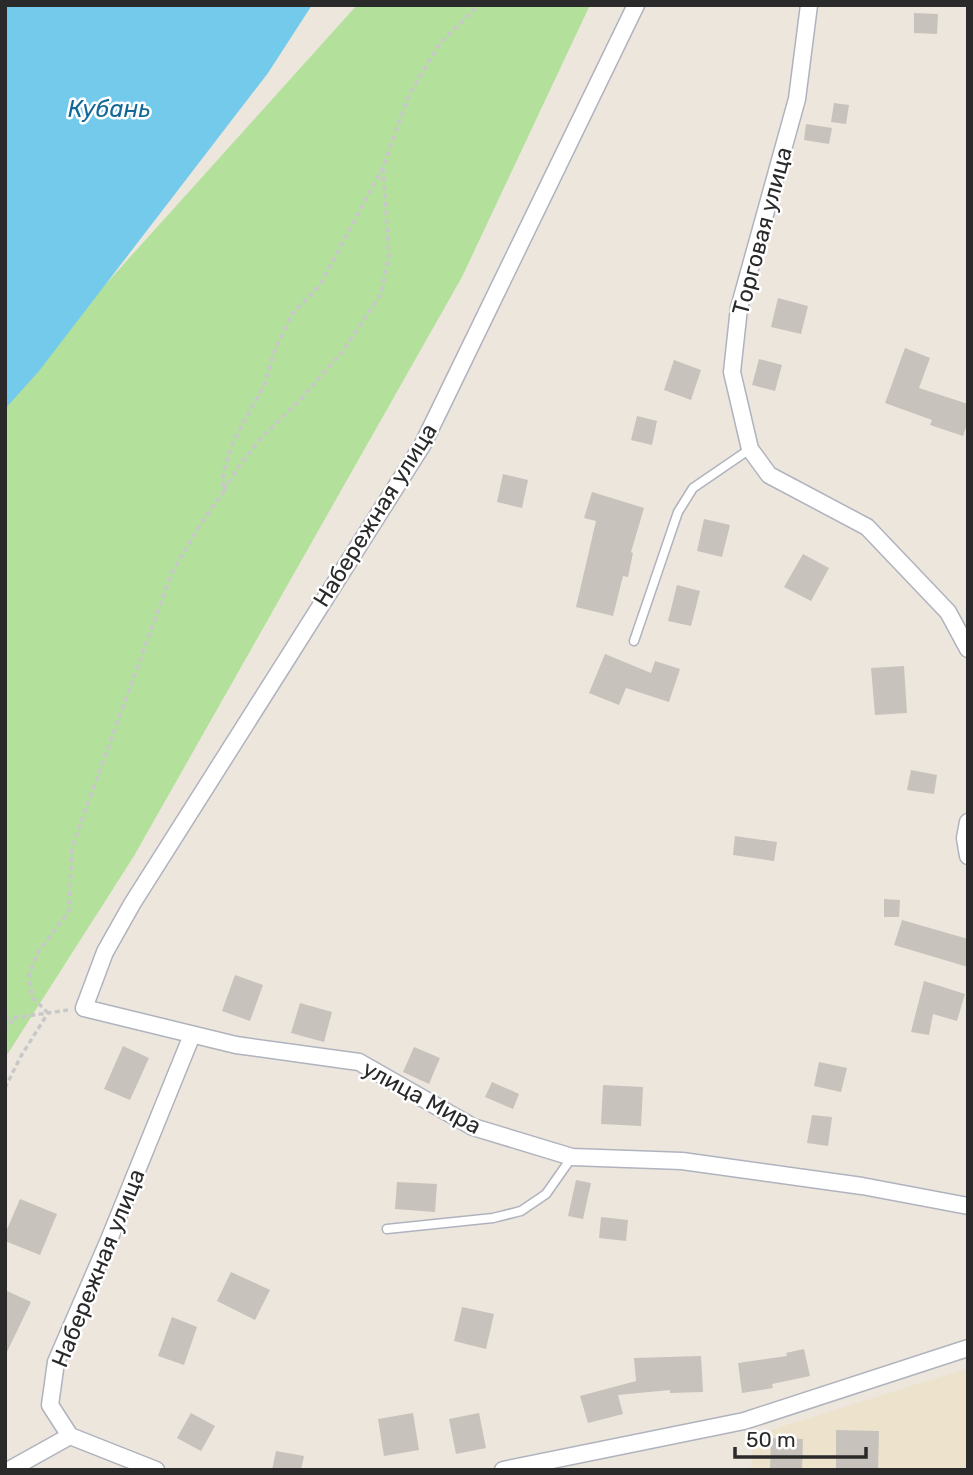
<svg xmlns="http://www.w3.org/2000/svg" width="973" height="1475" font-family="Rubik,sans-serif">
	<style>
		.education { fill: #ede3cd }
		.green { fill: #b3e19b }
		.water { fill: #73caeb }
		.building { fill: #c7c2bc }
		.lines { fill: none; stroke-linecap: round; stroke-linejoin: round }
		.service-casing { stroke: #b0b3be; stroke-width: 11 }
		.minor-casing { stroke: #b0b3be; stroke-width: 19 }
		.path { stroke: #c8c8c8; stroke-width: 3.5; stroke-dasharray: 5 3.5; stroke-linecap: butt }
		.service { stroke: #fff; stroke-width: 8 }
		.minor { stroke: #fff; stroke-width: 16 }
		.labels { text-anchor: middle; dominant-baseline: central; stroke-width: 5; stroke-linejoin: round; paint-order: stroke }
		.street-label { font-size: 23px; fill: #2a2a2a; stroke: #fff }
		.water-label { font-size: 24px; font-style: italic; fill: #126997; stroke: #fff }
	</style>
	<rect width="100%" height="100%" fill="#ece6dd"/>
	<!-- education -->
	<path class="education" d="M 968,1368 L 968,1470 L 751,1470 L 752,1436 Z"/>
	<!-- green -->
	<path class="green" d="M 357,5 L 590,5 L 462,277 L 134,856 L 5,1058 L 5,396 Z"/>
	<!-- water -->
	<path class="water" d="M 5,5 L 312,5 L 268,73 L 39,371 L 5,409 Z"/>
	<!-- building -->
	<path class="building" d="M 914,13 L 938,14 L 937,34 L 914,33 Z
		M 834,103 L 849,105 L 846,124 L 831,122 Z
		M 806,124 L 832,128 L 829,144 L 804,140 Z
		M 778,298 L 808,306 L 801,334 L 771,327 Z
		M 905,348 L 930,358 L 919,388 L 968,404 L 968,421 L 963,436 L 930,425 L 932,420 L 885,403 Z
		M 759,359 L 782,365 L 775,391 L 752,385 Z
		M 674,360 L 701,370 L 691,400 L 664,390 Z
		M 637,416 L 657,421 L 652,445 L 631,440 Z
		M 503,474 L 528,480 L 522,508 L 497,502 Z
		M 592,492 L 644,508 L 631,552 L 633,553 L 628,577 L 623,576 L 613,616 L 576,607 L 596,521 L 584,518 Z
		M 704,519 L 730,525 L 722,557 L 697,551 Z
		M 803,554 L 829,568 L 811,601 L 784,587 Z
		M 677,585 L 700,591 L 691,626 L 668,621 Z
		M 605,654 L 651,673 L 655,661 L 680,669 L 669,702 L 626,688 L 619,705 L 589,693 Z
		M 904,666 L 907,713 L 875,715 L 871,668 Z
		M 911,770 L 937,775 L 934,794 L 907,790 Z
		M 735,836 L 777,842 L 774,861 L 733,855 Z
		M 884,899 L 900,900 L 899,917 L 884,917 Z
		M 902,920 L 968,939 L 968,967 L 894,945 Z
		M 235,975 L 263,985 L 250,1021 L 222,1011 Z
		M 924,981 L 965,994 L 957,1021 L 933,1014 L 929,1035 L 911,1032 Z
		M 300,1003 L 332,1012 L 324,1042 L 291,1033 Z
		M 123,1046 L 149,1058 L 130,1100 L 104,1089 Z
		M 414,1047 L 440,1058 L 429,1084 L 403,1072 Z
		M 819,1062 L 847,1068 L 841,1092 L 814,1086 Z
		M 492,1082 L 519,1094 L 513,1109 L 485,1097 Z
		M 603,1085 L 643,1087 L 641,1126 L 601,1124 Z
		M 812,1115 L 832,1117 L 828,1146 L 807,1143 Z
		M 576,1180 L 591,1183 L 583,1219 L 568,1216 Z
		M 397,1182 L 437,1184 L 435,1212 L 395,1209 Z
		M 20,1199 L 57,1214 L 40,1255 L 5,1241 L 5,1234 Z
		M 601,1217 L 628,1220 L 626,1241 L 599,1238 Z
		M 231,1272 L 270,1290 L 255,1320 L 217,1301 Z
		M 5,1290 L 31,1302 L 5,1356 Z
		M 462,1307 L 494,1314 L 486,1349 L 454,1341 Z
		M 172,1317 L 197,1327 L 184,1365 L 158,1356 Z
		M 804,1349 L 810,1376 L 772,1384 L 773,1388 L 742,1393 L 738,1363 L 787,1356 L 786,1353 Z
		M 701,1356 L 703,1392 L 670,1393 L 670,1390 L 618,1395 L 623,1414 L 588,1423 L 580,1396 L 636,1381 L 634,1358 Z
		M 191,1413 L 215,1426 L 201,1451 L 177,1438 Z
		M 413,1413 L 419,1450 L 384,1456 L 378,1419 Z
		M 479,1413 L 486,1448 L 456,1454 L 449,1419 Z
		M 836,1430 L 879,1431 L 878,1470 L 836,1470 Z
		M 771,1438 L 803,1439 L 802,1470 L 770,1470 Z
		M 276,1451 L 304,1456 L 301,1470 L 272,1470 Z"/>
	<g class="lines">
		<defs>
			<path id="service" d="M 634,641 L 678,512 L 693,488 L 750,449
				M 387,1229 L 493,1218 L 521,1211 L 546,1194 L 572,1157"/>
			<path id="minor" d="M 636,5 L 423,444 L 132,904 L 105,952 L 84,1008 L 236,1045 L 359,1062 L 473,1127 L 572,1157 L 682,1161 L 862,1186 L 968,1206
				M 809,5 L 797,99 L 739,308 L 732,372 L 750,449 L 769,475 L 867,527 L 948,612 L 968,649
				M 968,822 L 965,838 L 968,856
				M 70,1436 L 50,1405 L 56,1362 L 108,1242 L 192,1035
				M 70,1436 L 156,1470
				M 9,1470 L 70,1436
				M 503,1470 L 744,1421 L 968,1348"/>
		</defs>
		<!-- service casing -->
		<use href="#service" class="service-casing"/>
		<!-- minor casing -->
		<use href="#minor" class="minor-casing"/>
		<!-- path -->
		<path class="path" d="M 224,490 L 242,462 L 263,436 L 301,399 L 343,351 L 381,294 L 389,256 L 383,169
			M 48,1013 L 32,997 L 29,974 L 38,952 L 69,911 L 72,847 L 172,572 L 200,525 L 224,491 L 223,473 L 233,442 L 265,383 L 274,352 L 292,314 L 320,285 L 383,167 L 409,95 L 440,43 L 479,5
			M 5,1019 L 48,1013
			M 5,1031 L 14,1018
			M 5,1088 L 21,1056 L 48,1013 L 68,1010"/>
		<!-- service -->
		<use href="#service" class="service"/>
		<!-- minor -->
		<use href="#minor" class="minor"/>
	</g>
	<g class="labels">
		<!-- street labels -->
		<g class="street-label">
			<text transform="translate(762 231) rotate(-75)">Торговая улица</text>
			<text transform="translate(375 515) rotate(-58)">Набережная улица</text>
			<text transform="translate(422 1097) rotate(28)">улица Мира</text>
			<text transform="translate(98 1268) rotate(-68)">Набережная улица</text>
		</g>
		<!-- water labels -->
		<g class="water-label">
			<text x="109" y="109">Кубань</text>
		</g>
	</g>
	<!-- border -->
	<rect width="973" height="1475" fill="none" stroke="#2a2a2a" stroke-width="14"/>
	<!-- scale -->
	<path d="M735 1447v10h131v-10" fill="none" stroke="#2a2a2a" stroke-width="3.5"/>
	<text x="746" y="1447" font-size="21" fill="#2a2a2a" stroke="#ffffff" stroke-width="5" paint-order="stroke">50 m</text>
</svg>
